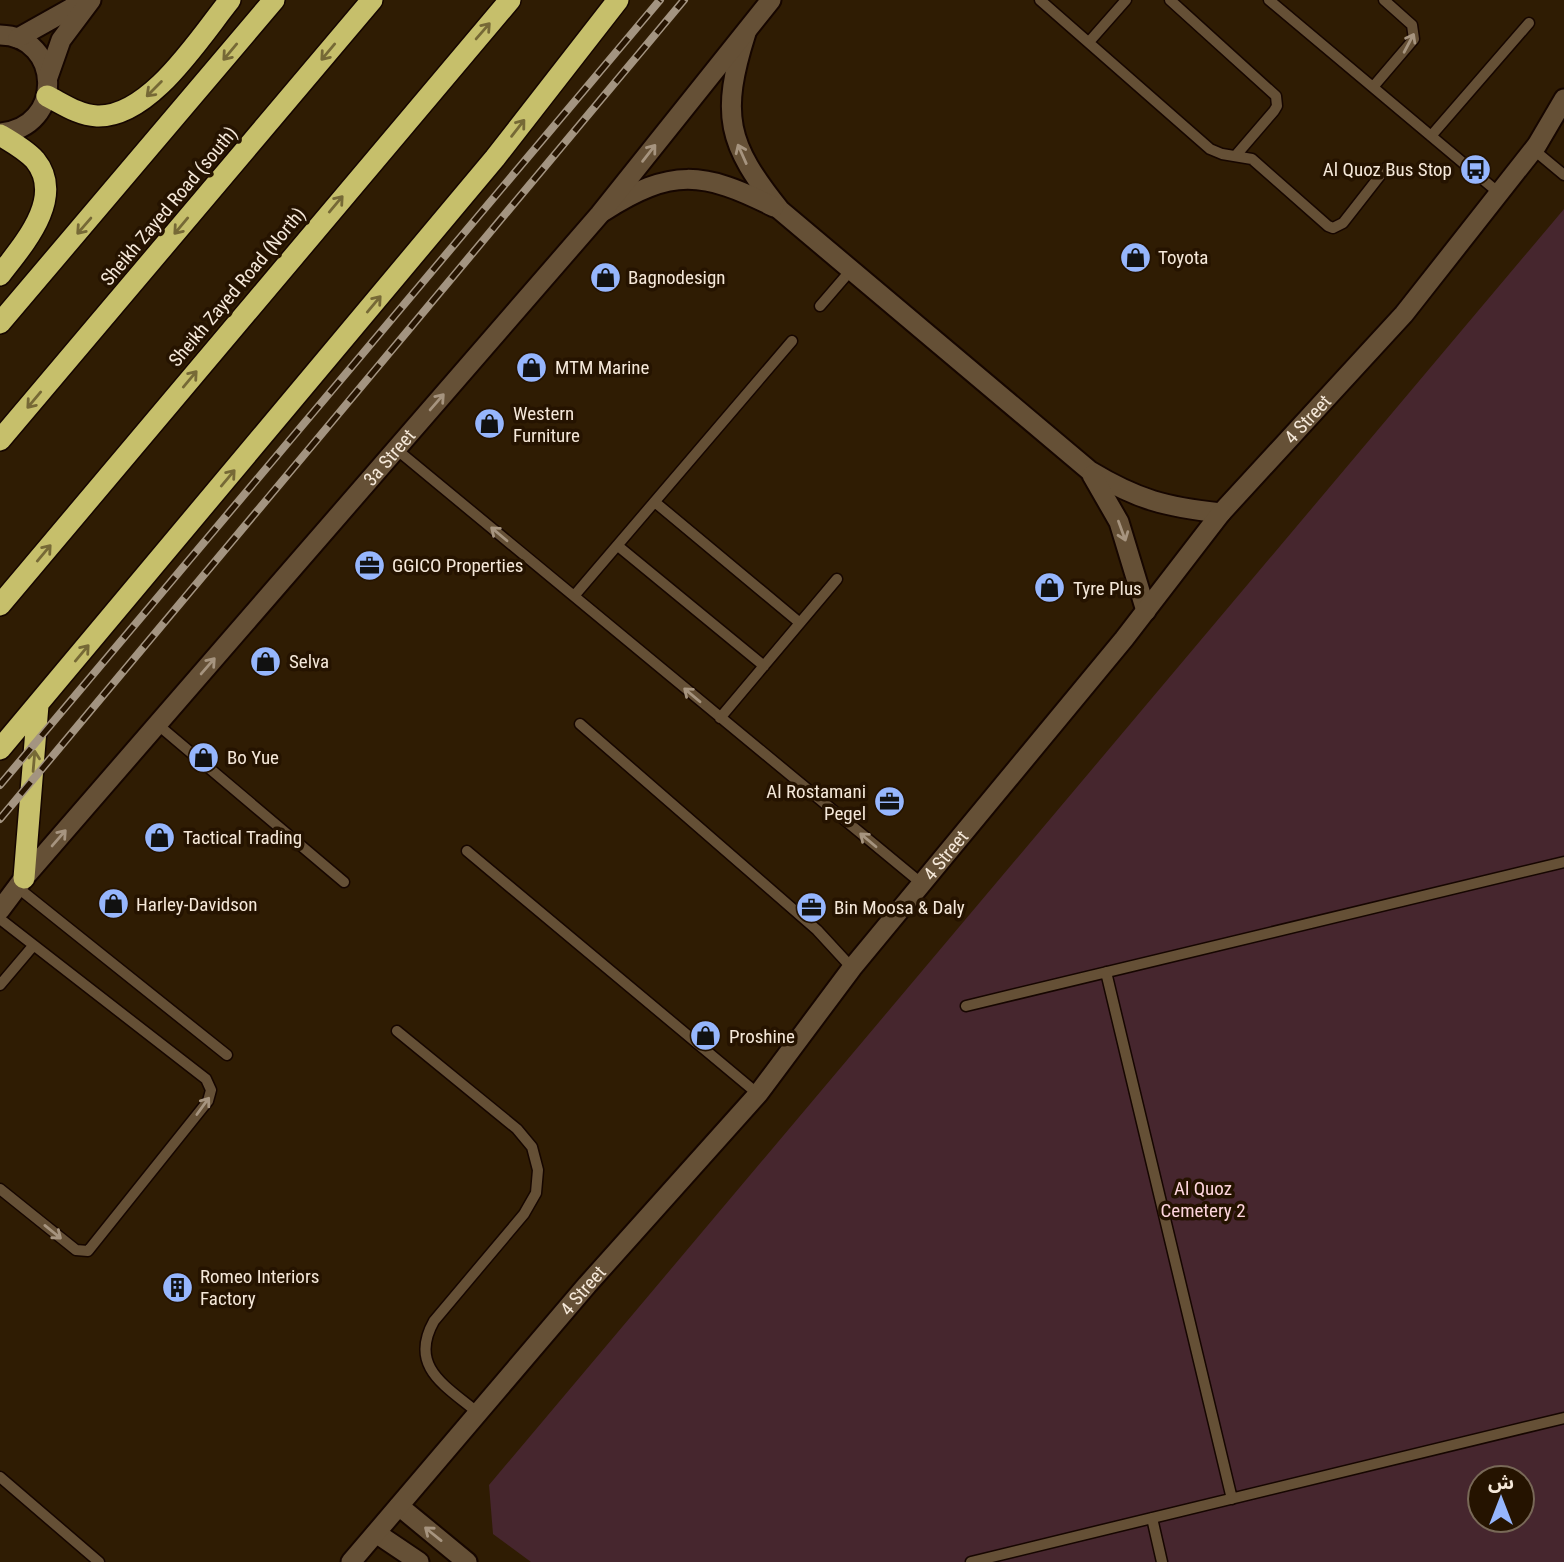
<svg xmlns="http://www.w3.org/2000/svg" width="1564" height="1562" font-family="'Roboto Condensed','Noto Sans Arabic',sans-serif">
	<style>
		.green { fill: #46262e; fill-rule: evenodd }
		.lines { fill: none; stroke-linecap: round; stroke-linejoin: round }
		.service-casing { stroke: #160600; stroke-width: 13 }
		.minor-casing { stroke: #160600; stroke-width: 23 }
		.tertiary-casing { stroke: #160600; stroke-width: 23 }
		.motorway-casing { stroke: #160600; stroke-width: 24 }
		.service { stroke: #655036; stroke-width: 10 }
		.minor { stroke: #655036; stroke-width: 19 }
		.tertiary { stroke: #655036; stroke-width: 19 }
		.motorway { stroke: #c6bf6b; stroke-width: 21 }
		.rail-casing { stroke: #a39481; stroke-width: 8 }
		.rail { stroke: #251300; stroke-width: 5; stroke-dasharray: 16; stroke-linecap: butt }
		.oneway { stroke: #766936 }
		.oneway2 { stroke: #a6947f }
		.labels { text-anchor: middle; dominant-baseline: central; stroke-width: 7; stroke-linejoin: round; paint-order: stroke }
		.poi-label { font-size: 19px; fill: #f5e8d9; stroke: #251300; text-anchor: start }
		.street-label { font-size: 19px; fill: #f5e8d9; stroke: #251300 }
		.park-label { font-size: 19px; fill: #fed5dd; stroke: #251300 }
	</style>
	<rect width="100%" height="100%" fill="#2f1c03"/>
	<!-- green -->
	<path class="green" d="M 1564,209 L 1564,1562 L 531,1562 L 493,1534 L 489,1485 ZM 1480,1478 L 1522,1478 L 1522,1520 L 1480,1520 Z"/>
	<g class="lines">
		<defs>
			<path id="service" d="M 1040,0 L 1210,149 L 1222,154 L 1252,159 L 1328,226 L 1333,228 L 1343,223 L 1386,168
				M 1170,0 L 1276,96 L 1277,106 L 1274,111 L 1237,154
				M 1269,0 L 1499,193
				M 1089,42 L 1126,0
				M 1373,87 L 1414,39 L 1412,25 L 1384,0
				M 1431,136 L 1529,23
				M 1534,150 L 1564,175
				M 820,306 L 851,270
				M 396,449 L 921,883
				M 656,503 L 800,623
				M 618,546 L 764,666
				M 574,596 L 792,341
				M 720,718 L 837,579
				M 157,724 L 344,882
				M 580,724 L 817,930 L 852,968
				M 467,851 L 758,1094
				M 17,887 L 227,1055
				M 0,919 L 206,1079 L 211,1090 L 208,1101 L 88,1251 L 76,1250 L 0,1189
				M 1106,972 L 1232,1499
				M 0,985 L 33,946
				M 966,1006 L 1564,862
				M 397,1031 L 517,1129 L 532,1147 L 538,1170 L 536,1193 L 524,1214 L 434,1321 C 408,1367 446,1386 478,1413
				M 0,1477 L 99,1562
				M 1152,1518 L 1162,1562
				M 971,1562 L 1564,1418"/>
			<g id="minor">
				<path d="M 746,33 C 720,115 727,144 780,210 L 1090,471 C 1138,500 1166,507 1221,513"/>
				<path d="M 0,35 C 62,36 65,128 0,133"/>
				<path d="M 18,38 L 84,1"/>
				<path d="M 48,77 L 61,40 L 91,0"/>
				<path d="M 604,211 C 671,168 703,171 774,207"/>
				<path d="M 1092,475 L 1119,522 L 1146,611"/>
				<path d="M 399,1506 L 467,1562"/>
				<path d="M 376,1533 L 419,1562"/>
				<path id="s1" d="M 351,1562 L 587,1285 L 758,1094 L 852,968 L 1124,639 L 1221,513 L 1404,314 L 1537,145 L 1564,99"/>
			</g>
			<g id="tertiary">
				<path id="s2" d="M 0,910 L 24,878 L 600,214 L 771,0"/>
			</g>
			<path id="motorway" d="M 47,96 C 63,104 78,115 97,116 C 150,118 200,37 230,0
				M 0,135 C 12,142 26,150 35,160 C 66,198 22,246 0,275
				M 0,323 L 274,0
				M 0,440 L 372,0
				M 0,605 L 510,0
				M 0,749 L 495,158 L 618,0
				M 24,878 L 38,705"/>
		</defs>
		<!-- service casing -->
		<use href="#service" class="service-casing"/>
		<!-- minor casing -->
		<use href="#minor" class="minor-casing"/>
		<!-- tertiary casing -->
		<use href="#tertiary" class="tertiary-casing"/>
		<!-- motorway casing -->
		<use href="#motorway" class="motorway-casing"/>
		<!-- service -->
		<use href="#service" class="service"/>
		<!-- minor -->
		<use href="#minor" class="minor"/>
		<!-- tertiary -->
		<use href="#tertiary" class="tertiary"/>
		<!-- motorway -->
		<use href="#motorway" class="motorway"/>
		<defs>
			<path id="rail" d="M 0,785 L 660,0
				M 0,819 L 684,0"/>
		</defs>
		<!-- rail casing -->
		<use href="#rail" class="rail-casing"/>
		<!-- rail -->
		<use href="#rail" class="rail"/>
	</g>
	<!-- one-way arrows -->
	<defs><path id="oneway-shaft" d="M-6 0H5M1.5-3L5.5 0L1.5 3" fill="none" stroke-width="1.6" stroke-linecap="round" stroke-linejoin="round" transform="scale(1.75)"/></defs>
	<g class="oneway">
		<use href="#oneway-shaft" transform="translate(483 31) rotate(-49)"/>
		<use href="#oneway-shaft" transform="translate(230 52) rotate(130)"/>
		<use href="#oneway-shaft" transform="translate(328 52) rotate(130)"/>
		<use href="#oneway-shaft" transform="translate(154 89) rotate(135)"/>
		<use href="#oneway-shaft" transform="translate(518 128) rotate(-52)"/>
		<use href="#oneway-shaft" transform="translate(336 204) rotate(-50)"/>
		<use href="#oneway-shaft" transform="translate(84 226) rotate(131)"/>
		<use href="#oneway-shaft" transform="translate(181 226) rotate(130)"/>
		<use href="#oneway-shaft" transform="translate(374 304) rotate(-50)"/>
		<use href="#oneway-shaft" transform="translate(190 379) rotate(-50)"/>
		<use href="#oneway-shaft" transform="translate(34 400) rotate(130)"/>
		<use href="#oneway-shaft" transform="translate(228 478) rotate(-50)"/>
		<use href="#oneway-shaft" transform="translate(44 553) rotate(-50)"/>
		<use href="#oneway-shaft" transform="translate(82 653) rotate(-50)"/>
		<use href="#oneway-shaft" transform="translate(34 761) rotate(-85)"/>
	</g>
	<g class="oneway2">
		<use href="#oneway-shaft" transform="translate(1409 43) rotate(-62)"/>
		<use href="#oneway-shaft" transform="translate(649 153) rotate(-52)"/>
		<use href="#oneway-shaft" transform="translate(742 154) rotate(-114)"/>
		<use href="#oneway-shaft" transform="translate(437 402) rotate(-49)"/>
		<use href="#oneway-shaft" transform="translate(1122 531) rotate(70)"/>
		<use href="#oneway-shaft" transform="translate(499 534) rotate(-140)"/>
		<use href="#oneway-shaft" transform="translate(208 666) rotate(-49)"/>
		<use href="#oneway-shaft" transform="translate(692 695) rotate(-140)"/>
		<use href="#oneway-shaft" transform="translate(59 838) rotate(-49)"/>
		<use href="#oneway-shaft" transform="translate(868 840) rotate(-140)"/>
		<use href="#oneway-shaft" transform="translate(203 1106) rotate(-54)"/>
		<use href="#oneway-shaft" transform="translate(53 1232) rotate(39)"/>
		<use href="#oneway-shaft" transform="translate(433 1534) rotate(-141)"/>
	</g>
	<!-- icons -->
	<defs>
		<symbol id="bus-disc" viewBox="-11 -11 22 22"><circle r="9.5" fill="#96b6fd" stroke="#251300"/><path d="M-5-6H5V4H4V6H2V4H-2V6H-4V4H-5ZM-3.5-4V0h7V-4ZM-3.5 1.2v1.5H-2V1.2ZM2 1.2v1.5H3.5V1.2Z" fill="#111"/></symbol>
		<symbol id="shop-disc" viewBox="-11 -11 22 22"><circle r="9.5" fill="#96b6fd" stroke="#251300"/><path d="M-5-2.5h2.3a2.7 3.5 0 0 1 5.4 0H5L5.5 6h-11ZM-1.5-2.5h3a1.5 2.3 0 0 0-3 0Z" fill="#111"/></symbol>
		<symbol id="office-disc" viewBox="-11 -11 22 22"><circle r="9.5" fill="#96b6fd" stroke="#251300"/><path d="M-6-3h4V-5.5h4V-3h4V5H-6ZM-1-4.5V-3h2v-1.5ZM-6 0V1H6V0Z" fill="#111"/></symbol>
		<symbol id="building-disc" viewBox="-11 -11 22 22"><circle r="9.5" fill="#96b6fd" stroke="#251300"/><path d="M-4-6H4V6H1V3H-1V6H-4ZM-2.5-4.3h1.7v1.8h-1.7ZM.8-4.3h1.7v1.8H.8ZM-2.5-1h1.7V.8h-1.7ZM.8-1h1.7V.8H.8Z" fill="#111"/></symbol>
	</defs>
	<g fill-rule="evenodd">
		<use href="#bus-disc" x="1458" y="152" width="35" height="35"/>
		<use href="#shop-disc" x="1118" y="240" width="35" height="35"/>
		<use href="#shop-disc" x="588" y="260" width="35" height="35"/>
		<use href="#shop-disc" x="514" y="350" width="35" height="35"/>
		<use href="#shop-disc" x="472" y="406" width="35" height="35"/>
		<use href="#office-disc" x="352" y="548" width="35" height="35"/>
		<use href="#shop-disc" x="1032" y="570" width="35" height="35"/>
		<use href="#shop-disc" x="248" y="644" width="35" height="35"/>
		<use href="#shop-disc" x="186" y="740" width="35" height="35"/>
		<use href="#office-disc" x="872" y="784" width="35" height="35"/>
		<use href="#shop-disc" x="142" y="820" width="35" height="35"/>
		<use href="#shop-disc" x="96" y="886" width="35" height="35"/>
		<use href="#office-disc" x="794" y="890" width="35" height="35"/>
		<use href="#shop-disc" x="688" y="1018" width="35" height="35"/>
		<use href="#building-disc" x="160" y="1270" width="35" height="35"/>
	</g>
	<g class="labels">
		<!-- poi labels -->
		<g class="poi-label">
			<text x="1452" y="169" text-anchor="end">Al Quoz Bus Stop</text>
			<text x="1158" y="257">Toyota</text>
			<text x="628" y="277">Bagnodesign</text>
			<text x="555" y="367">MTM Marine</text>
			<text x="513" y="413">Western<tspan x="513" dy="22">Furniture</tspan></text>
			<text x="392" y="565">GGICO Properties</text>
			<text x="1073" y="588">Tyre Plus</text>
			<text x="289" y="661">Selva</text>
			<text x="227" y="757">Bo Yue</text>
			<text x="866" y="791" text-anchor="end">Al Rostamani<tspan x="866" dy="22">Pegel</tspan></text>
			<text x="183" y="837">Tactical Trading</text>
			<text x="136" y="904">Harley-Davidson</text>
			<text x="834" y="907">Bin Moosa &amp; Daly</text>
			<text x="729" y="1036">Proshine</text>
			<text x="200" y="1276">Romeo Interiors<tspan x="200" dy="22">Factory</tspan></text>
		</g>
		<!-- street labels -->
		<g class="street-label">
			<text transform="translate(169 206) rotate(-50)">Sheikh Zayed Road (south)</text>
			<text transform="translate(237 287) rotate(-50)">Sheikh Zayed Road (North)</text>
			<text stroke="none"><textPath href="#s1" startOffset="1491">4 Street</textPath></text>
			<text stroke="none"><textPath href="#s2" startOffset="597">3a Street</textPath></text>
			<text stroke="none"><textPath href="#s1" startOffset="924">4 Street</textPath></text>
			<text stroke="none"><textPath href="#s1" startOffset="357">4 Street</textPath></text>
		</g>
		<!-- park labels -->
		<g class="park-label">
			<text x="1203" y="1188">Al Quoz<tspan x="1203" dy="22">Cemetery 2</tspan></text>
		</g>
	</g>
	<!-- north arrow -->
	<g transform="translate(1501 1499)"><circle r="33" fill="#251300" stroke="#786857" stroke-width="2"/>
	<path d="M0-5L12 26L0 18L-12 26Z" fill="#96b6fd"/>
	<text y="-10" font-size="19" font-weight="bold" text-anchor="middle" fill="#f5e8d9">ش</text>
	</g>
</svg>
